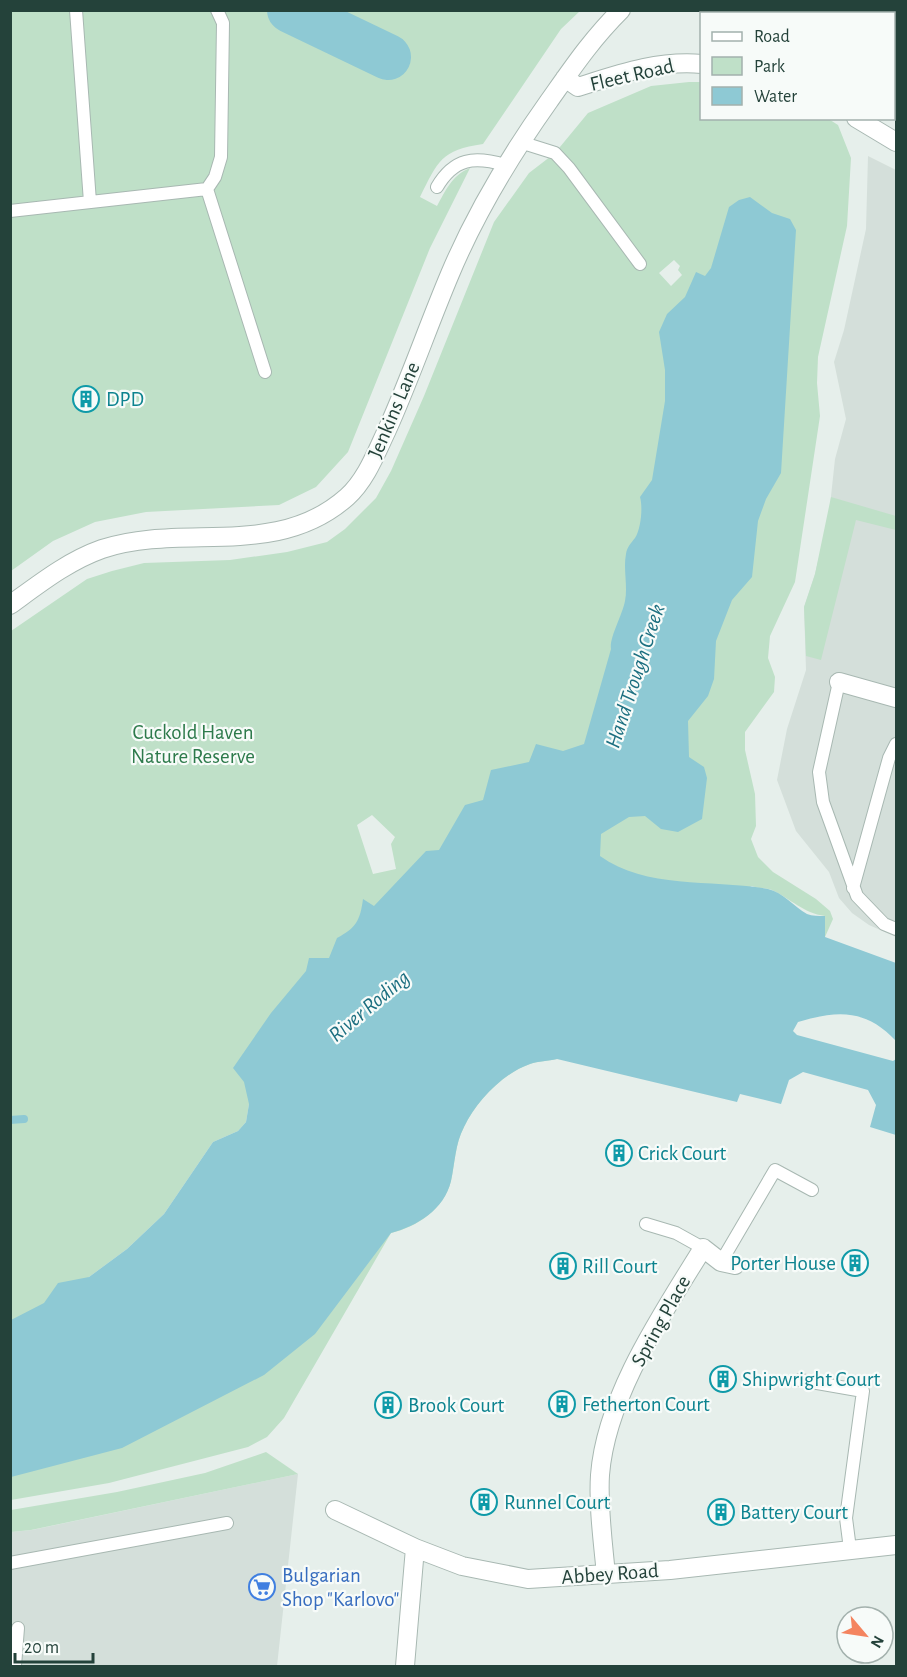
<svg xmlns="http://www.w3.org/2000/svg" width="907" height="1677" font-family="'Alegreya Sans',sans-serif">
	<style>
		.built { fill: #d4dfda }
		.green { fill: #bfe0c8; fill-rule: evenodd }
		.water { fill: #8ec9d4 }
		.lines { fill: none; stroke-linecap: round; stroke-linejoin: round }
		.stream { stroke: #8ec9d4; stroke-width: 8 }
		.river { stroke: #8ec9d4; stroke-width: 46 }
		.service-casing { stroke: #a8b8b2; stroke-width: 14 }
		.minor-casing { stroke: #a8b8b2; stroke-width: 20 }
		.trunk-casing { stroke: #c2cac8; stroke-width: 20 }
		.service { stroke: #fff; stroke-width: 12 }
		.minor { stroke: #fff; stroke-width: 18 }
		.trunk { stroke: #4c8a7c; stroke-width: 18 }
		.labels { text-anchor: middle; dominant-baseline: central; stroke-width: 4.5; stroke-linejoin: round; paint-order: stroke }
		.street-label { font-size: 21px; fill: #24423a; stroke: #f7fbf9 }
		.culture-label { font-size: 21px; fill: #0d838f; stroke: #f7fbf9; text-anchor: start }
		.park-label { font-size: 21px; fill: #2d7a4b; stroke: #f7fbf9 }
		.shop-label { font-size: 21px; fill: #366cbe; stroke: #f7fbf9; text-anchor: start }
		.water-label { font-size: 22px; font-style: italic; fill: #1c6f80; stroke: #f7fbf9 }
	</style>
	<rect width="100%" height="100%" fill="#e6efeb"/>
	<!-- built -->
	<path class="built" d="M 868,156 L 896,170 L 896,937 L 869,925 L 852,913 L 839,898 L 829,872 L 796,831 L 777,780 L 787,729 L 806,670 L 804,607 L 815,574 L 829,515 L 835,459 L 846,419 L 834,362 L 844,330 L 866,229 Z
		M 298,1474 L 277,1666 L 11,1666 L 11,1532 L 32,1530 Z"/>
	<!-- green -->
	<path class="green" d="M 11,11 L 580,11 L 561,29 L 483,144 C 441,150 438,161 420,197 L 437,206 C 446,190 452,175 470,168 L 430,248 L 348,452 L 316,487 L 279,505 L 146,512 L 95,522 L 53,541 L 11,571 Z
		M 689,82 L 701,82 L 702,118 L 827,118 L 838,125 L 851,158 L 847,226 L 818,357 L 817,383 L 820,416 L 795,582 L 770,636 L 768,658 L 775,677 L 774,692 L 745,732 L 745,750 L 755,794 L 756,826 L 751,839 L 758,857 L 773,872 L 816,899 L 830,911 L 833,919 L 825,937 L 825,916 C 803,913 791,899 772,890 C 766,888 759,889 752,886 L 249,1104 L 246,1122 L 238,1131 L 213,1142 L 164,1214 L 127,1249 L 89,1277 L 11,1356 L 11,631 L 87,579 L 112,571 L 144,563 L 230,560 L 287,552 L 327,542 L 345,529 L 376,498 L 391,471 L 424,396 L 494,222 L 529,173 L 555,153 L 588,113 L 651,86 ZM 674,260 L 680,266 L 678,270 L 682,275 L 671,286 L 659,273 ZM 372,815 L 395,837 L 391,844 L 396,869 L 373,874 L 357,825 Z
		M 831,497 L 896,516 L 896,530 L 856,520 L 821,660 L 806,656 L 804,607 L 815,574 Z
		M 557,1059 C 548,1061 538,1061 530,1064 C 503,1073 476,1102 464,1127 C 455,1144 455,1163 451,1181 C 444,1209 417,1227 391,1233 L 284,1418 L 267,1437 L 248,1447 L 109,1483 L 11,1500 L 10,1447 L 331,1068 Z
		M 266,1452 L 298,1474 L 31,1530 L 11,1532 L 11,1510 L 117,1492 L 205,1473 Z"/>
	<!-- water -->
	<path class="water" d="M 750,197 L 772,213 L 790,219 L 796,230 L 781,473 L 766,499 L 758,521 L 752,577 L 732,600 L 716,641 L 714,679 L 708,696 L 688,721 L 689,757 L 704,767 L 707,778 L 702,819 L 678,832 L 661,829 L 645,816 L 629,817 L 601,834 L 600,856 C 647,890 714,879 768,889 C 783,892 794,907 807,914 C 812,916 819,916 825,916 L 825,937 L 896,963 L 896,1041 C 866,1009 838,1010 798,1022 L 793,1031 L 797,1035 L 893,1061 L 896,1059 L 896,1135 L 870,1127 L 876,1105 L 868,1090 L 803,1072 L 789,1080 L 781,1104 L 740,1094 L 737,1102 L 557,1059 C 548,1061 538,1061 530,1064 C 503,1073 476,1102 464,1127 C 455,1144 455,1163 451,1181 C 444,1210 417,1226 391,1233 L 315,1334 L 264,1375 L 122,1448 L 11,1477 L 11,1320 L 44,1303 L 58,1283 L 89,1277 L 127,1249 L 164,1214 L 213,1142 L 238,1131 L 246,1122 L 249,1104 L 244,1082 L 233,1068 L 271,1013 L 306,971 L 309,958 L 329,958 L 337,938 C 356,928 360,921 363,899 L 374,906 L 426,851 L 439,850 L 465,805 L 483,800 L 491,770 L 529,762 L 536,744 L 563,751 L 584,744 L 611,649 C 609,638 622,616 625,601 C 628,586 623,569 626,554 C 627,547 631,543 635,538 C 641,529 643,507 640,497 L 652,480 L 665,401 L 665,370 L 659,332 L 667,314 L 685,297 L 696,272 L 705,276 L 711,268 L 729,207 L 739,200 Z"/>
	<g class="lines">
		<!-- stream -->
		<path class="stream" d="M 10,1120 L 24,1119"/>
		<!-- river -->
		<path class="river" d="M 290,10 L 388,57"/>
		<defs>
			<path id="service" d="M 76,10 L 90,202
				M 520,142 L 555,153 L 569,168 L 640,264
				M 437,187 C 454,158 474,156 505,165
				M 207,189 L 265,372
				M 10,211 L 207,189 L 215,177 L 221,157 L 223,23 L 217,10
				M 839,682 L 819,772 L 823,802 L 857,896 L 884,924 L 896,929
				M 853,888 L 889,758 L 896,744
				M 646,1224 L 676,1233 L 703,1248
				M 721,1262 L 775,1170 L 812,1190
				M 800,1380 L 863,1391 L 846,1518 L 850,1549
				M 10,1563 L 227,1523
				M 15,1666 L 18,1628"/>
			<path id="minor" d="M 565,78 L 578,87 C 619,74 658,60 702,64
				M 856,118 L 896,142
				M 10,605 C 39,584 68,561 102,549 C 184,522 276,560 347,497 C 366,480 376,453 387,430 C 410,379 428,326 450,274 C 476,212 510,156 549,101 C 573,67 591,40 621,10
				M 839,682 L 896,698
				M 335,1510 L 415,1548 L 462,1566 L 528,1579 L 670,1570 L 896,1545
				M 606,1575 C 603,1542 598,1507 600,1475 C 606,1396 663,1313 703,1248 L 721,1262 L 735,1265
				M 405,1666 L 415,1548"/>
			<path id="trunk" d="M 812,10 L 817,14
				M 894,54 L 896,56"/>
		</defs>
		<!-- service casing -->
		<use href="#service" class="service-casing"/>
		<!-- minor casing -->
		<use href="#minor" class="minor-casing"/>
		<!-- trunk casing -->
		<use href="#trunk" class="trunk-casing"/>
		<!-- service -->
		<use href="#service" class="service"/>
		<!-- minor -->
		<use href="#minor" class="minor"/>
		<!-- trunk -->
		<use href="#trunk" class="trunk"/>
	</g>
	<!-- icons -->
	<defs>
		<symbol id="building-ring" viewBox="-11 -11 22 22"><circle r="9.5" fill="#f7fbf9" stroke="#0f9aa8" stroke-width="1.5"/><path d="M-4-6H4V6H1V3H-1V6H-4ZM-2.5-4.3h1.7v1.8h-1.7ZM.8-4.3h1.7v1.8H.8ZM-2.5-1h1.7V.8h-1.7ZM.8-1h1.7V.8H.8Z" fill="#0f9aa8"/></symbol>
		<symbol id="supermarket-ring" viewBox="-11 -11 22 22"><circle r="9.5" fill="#f7fbf9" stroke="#3f7fe0" stroke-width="1.5"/><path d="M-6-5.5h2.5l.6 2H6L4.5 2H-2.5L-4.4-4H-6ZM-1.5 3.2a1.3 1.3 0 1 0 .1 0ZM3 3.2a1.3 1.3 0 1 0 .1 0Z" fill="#3f7fe0"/></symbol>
	</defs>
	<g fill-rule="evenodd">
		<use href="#building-ring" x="71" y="384" width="30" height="30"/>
		<use href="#building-ring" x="604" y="1138" width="30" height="30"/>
		<use href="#building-ring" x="840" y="1248" width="30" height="30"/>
		<use href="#building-ring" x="548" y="1251" width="30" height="30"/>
		<use href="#building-ring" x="708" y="1364" width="30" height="30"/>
		<use href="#building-ring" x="547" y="1389" width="30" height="30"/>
		<use href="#building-ring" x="373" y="1390" width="30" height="30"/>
		<use href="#building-ring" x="469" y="1487" width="30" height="30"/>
		<use href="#building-ring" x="706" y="1497" width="30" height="30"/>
		<use href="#supermarket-ring" x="247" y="1572" width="30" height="30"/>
	</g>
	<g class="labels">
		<!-- street labels -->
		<g class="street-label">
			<text transform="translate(632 75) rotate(-13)">Fleet Road</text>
			<text transform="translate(394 410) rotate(-67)">Jenkins Lane</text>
			<text transform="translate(661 1321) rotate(-61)">Spring Place</text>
			<text transform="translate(610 1574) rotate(-4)">Abbey Road</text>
		</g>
		<!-- culture labels -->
		<g class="culture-label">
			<text x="106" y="399">DPD</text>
			<text x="638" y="1153">Crick Court</text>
			<text x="836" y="1263" text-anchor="end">Porter House</text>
			<text x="582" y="1266">Rill Court</text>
			<text x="742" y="1379">Shipwright Court</text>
			<text x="582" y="1404">Fetherton Court</text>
			<text x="408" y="1405">Brook Court</text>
			<text x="504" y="1502">Runnel Court</text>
			<text x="740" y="1512">Battery Court</text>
		</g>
		<!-- park labels -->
		<g class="park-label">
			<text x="193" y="732">Cuckold Haven<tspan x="193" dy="24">Nature Reserve</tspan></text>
		</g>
		<!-- shop labels -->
		<g class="shop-label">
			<text x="282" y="1575">Bulgarian<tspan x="282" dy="24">Shop "Karlovo"</tspan></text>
		</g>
		<!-- water labels -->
		<g class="water-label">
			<text transform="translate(635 676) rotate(-72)">Hand Trough Creek</text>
			<text transform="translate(369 1006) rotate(-40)">River Roding</text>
		</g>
	</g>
	<!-- border -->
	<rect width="907" height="1677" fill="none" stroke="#24423a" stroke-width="24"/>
	<!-- legend -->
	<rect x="700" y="12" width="195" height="108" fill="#f7fbf9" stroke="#a3b1ad" stroke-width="1.5"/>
	<rect x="712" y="32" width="30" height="9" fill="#ffffff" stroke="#a3b1ad" stroke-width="1.5"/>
	<text x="754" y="42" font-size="18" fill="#24423a">Road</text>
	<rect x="712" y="57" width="30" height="18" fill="#bfe0c8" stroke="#a3b1ad" stroke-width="1.5"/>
	<text x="754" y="72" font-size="18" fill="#24423a">Park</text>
	<rect x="712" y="87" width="30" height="18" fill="#8ec9d4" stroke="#a3b1ad" stroke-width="1.5"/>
	<text x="754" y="102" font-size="18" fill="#24423a">Water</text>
	<!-- north arrow -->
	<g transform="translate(865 1635) rotate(119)"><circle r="28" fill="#f7fbf9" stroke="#a3b1ad" stroke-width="1.5"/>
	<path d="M0-4.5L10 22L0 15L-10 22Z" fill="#f4845f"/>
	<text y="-9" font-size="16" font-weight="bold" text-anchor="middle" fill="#24423a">N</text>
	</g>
	<!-- scale -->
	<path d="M15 1653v9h78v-9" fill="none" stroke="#24423a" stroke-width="3"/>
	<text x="24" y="1653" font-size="18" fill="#24423a" stroke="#f7fbf9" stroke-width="4.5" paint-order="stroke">20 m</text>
</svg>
